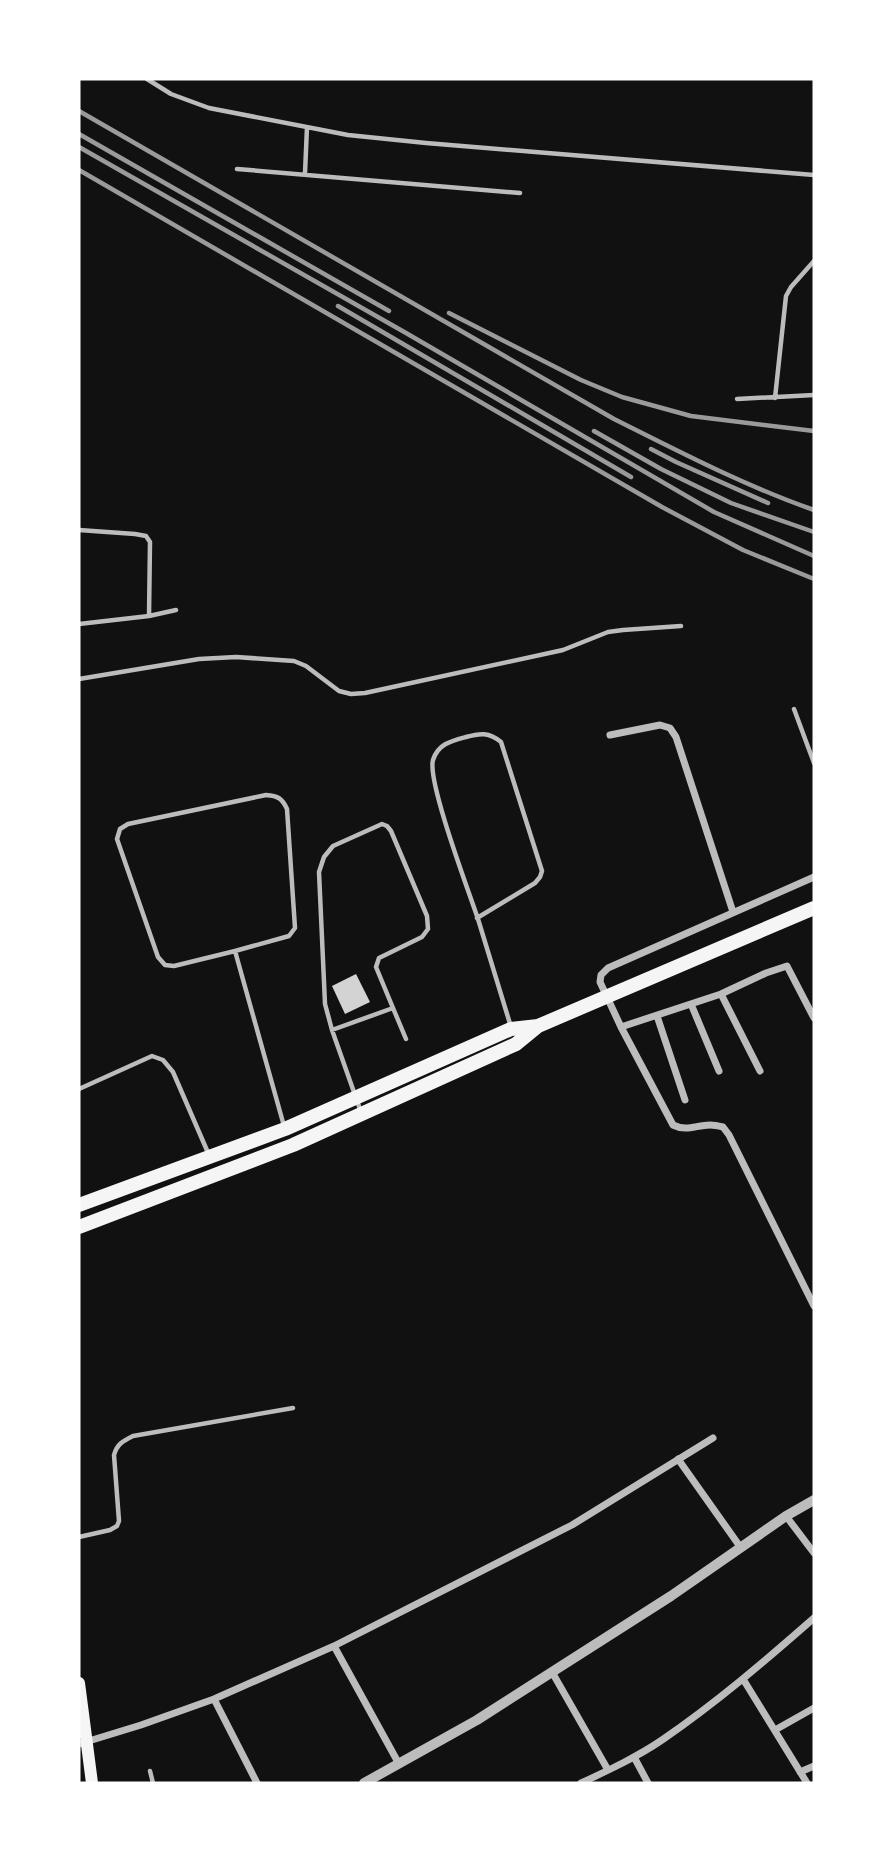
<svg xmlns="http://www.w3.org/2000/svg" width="893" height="1862" font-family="'Archivo Narrow',sans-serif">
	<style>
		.building { fill: #d3d3d3 }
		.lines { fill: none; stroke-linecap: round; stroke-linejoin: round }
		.service { stroke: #bcbcbc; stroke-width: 4.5 }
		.minor { stroke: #bcbcbc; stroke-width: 7 }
		.tertiary { stroke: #bcbcbc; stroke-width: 10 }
		.secondary { stroke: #f5f5f5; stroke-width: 12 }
		.primary { stroke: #f5f5f5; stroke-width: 14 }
		.rail { stroke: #9a9a9a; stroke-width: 4.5 }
	</style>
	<rect width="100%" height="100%" fill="#111"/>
	<!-- building -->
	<path class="building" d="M 356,974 L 370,1002 L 345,1014 L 332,986 Z"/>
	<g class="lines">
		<!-- service -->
		<path class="service" d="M 147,79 L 171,94 L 209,108 L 348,135 L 426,143 L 814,175
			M 237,169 L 520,193
			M 305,173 L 307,127
			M 775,398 L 786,296 L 791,287 L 814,261
			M 737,399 L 814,395
			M 79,530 L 135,534 L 146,536 L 150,542 L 149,616
			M 79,624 L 149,616 L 176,610
			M 79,679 L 199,659 L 236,657 L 294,661 L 306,666 L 339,691 L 351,694 L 365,693 L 563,650 L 608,632 L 623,630 L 681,626
			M 794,709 L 814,763
			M 266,795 C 278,796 282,798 287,809 L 295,928 L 289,936 L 235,951 L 174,966 L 165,965 L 158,957 L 117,839 L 120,829 L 128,824 Z
			M 477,918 L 535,883 L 540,877 L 542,871 L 501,742 C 489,732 480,733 466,737 C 451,741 438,744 433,760 C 427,781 469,892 478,919 C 489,955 500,991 511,1027
			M 235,951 L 284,1126
			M 393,1008 L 406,1039
			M 332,1030 L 393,1008 L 376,967 L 379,958 L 422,937 L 428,929 L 427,916 L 391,831 L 387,826 L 382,824 L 333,846 L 324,857 L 319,872 L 325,1004 L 332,1030 L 361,1112
			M 79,1089 L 152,1056 L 163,1060 L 173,1072 L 209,1155
			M 79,1537 L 110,1530 L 117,1526 L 119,1521 L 114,1455 C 117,1444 123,1441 133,1436 L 293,1408
			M 150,1771 L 153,1783"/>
		<!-- minor -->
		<path class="minor" d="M 610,735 L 660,725 L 670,728 L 676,737 L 733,912
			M 814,877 L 608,968 L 601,975 L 600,982 L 621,1027 L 673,1125 C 687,1132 696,1125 710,1125 C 715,1125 719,1126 723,1127 L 729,1135 L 814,1306
			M 721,994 L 760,1071
			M 691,1004 L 719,1071
			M 657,1016 L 685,1100
			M 621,1027 L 721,994 L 766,973 L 787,966 L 814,1018
			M 678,1459 L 741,1548
			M 786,1516 L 814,1553
			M 334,1646 L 399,1764
			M 552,1672 L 608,1770
			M 743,1679 L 807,1783
			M 214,1699 L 257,1783
			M 775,1730 L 814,1708
			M 79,1744 L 141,1725 L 214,1699 L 334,1646 L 572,1525 L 713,1438
			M 634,1757 L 648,1783
			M 800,1772 L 814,1766
			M 581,1783 C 609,1770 637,1757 662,1740 C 716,1703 765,1661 814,1618"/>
		<!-- tertiary -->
		<path class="tertiary" d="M 364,1783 L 477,1720 L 671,1596 L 786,1516 L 814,1500"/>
		<!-- secondary -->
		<path class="secondary" d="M 79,1683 L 92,1783"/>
		<!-- primary -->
		<path class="primary" d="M 79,1205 L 285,1129 L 511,1029 L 538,1026 L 814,908
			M 79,1227 L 293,1145 L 516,1044 L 538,1026"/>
		<!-- rail -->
		<path class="rail" d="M 79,111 L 614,419 C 680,452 745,486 814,510
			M 79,134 L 389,311
			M 79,147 L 406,333 L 714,512 L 814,556
			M 79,170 L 662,507 L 743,550 L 814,579
			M 338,306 L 631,477
			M 449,313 L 581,380 L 622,397 L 691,416 L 814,431
			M 594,431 L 661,469 L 731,503 L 814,532
			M 651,449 L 676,462 L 768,503"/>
	</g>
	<!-- border -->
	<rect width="893" height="1862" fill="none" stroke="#ffffff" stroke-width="161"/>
</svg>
